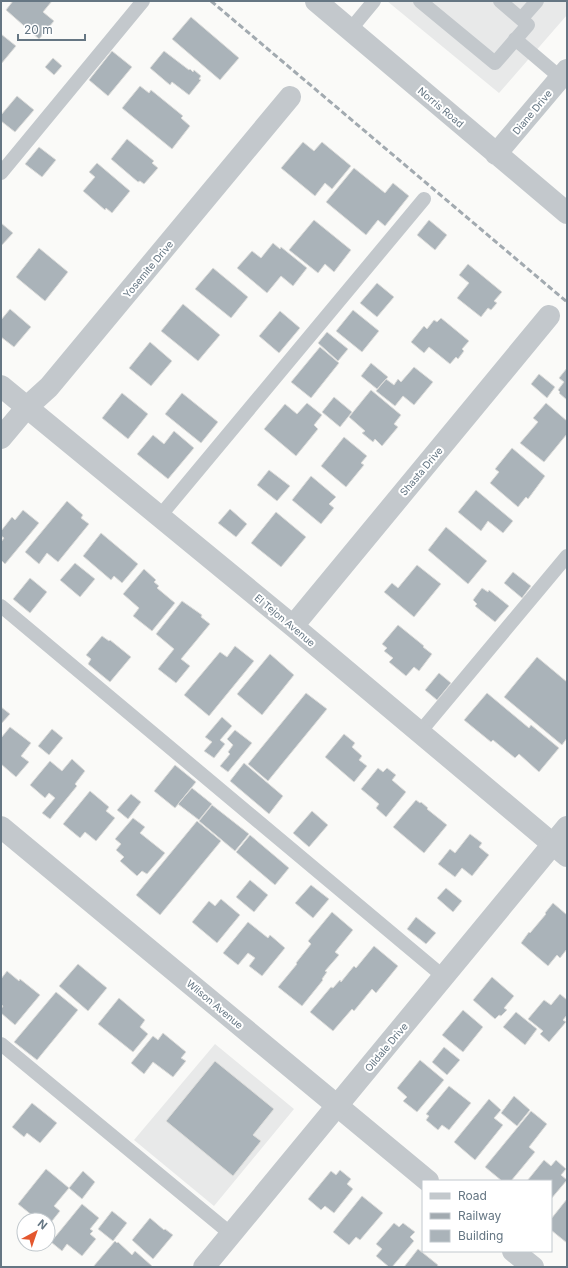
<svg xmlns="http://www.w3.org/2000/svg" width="568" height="1268" font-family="Inter,sans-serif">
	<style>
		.built { fill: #e8e9e9 }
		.building { fill: #aab3b9; stroke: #dcdcda }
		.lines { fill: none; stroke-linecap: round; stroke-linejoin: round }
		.service { stroke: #c3c8cc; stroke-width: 14 }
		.minor { stroke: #c3c8cc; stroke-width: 22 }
		.tertiary { stroke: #c3c8cc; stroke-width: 22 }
		.rail { stroke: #a2aab0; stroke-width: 3; stroke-dasharray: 6 3; stroke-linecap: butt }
		.labels { text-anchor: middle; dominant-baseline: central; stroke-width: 4; stroke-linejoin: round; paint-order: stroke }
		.street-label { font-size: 10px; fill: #657683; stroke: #fff }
	</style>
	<rect width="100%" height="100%" fill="#fafaf8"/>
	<!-- built -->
	<path class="built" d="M 387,1 L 567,1 L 567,15 L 499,93 Z
		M 215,1044 L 294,1109 L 214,1206 L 134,1140 Z"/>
	<!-- building -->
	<path class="building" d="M 13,1 L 52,1 L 43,12 L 54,21 L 39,39 L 6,10 Z
		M 191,17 L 239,58 L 220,80 L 172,39 Z
		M 1,34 L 16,46 L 1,64 Z
		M 112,51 L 132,67 L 108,96 L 89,80 Z
		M 164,51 L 189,70 L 190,69 L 193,72 L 194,70 L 201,76 L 199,79 L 201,80 L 189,95 L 172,82 L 170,85 L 150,68 Z
		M 53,58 L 62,66 L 54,75 L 45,67 Z
		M 140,86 L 149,93 L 151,90 L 183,116 L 181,118 L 190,126 L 172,149 L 122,108 Z
		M 17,96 L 34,110 L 15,132 L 1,121 L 1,115 Z
		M 127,139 L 154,161 L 152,163 L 158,168 L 144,184 L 140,181 L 138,182 L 111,159 Z
		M 303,142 L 314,151 L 322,142 L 351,166 L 332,189 L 325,183 L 315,196 L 281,168 Z
		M 39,147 L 56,160 L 42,177 L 25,164 Z
		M 97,163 L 130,191 L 112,213 L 106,208 L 105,210 L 83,191 L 95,177 L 89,172 Z
		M 354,168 L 385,193 L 393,183 L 409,196 L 385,226 L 378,220 L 366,235 L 326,202 Z
		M 314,220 L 351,250 L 334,272 L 325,264 L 318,273 L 289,250 Z
		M 429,220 L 447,235 L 435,250 L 417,235 Z
		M 1,223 L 13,233 L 1,246 Z
		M 273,243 L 280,249 L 281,247 L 307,268 L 293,286 L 281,276 L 267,293 L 237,268 L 252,251 L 261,258 Z
		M 39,248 L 68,272 L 45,301 L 16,277 Z
		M 468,264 L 502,292 L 494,301 L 497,303 L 491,310 L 488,308 L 481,317 L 457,298 L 469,283 L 459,275 Z
		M 213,268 L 248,297 L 231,318 L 195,289 Z
		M 377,283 L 394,297 L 377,317 L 360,303 Z
		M 183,304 L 220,335 L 198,361 L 161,331 Z
		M 10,309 L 31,327 L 14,347 L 1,337 L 1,320 Z
		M 353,310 L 379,331 L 362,352 L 336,331 Z
		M 280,311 L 300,328 L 279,353 L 259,336 Z
		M 441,318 L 469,341 L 462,349 L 464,351 L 458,359 L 456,357 L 450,364 L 429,347 L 424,353 L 411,342 L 424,326 L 427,329 L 434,320 L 437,322 Z
		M 327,332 L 348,349 L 338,361 L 318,343 Z
		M 150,342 L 172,361 L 151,386 L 129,368 Z
		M 320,347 L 339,363 L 311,398 L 291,382 Z
		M 371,363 L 388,377 L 377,389 L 361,376 Z
		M 414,367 L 433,382 L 414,405 L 403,396 L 395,406 L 376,391 L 386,379 L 394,385 L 398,379 L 401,382 Z
		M 567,368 L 567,400 L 559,393 L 560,392 L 558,390 L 564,382 L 559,378 Z
		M 539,374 L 555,387 L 547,398 L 531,384 Z
		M 371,390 L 401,415 L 394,424 L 398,427 L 382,446 L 375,439 L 373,442 L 362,433 L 365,431 L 349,417 Z
		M 122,393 L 148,414 L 128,439 L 102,418 Z
		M 182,393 L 218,422 L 201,443 L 165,414 Z
		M 334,397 L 352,412 L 340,427 L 322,412 Z
		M 307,403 L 322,415 L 314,425 L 318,429 L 296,456 L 264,429 L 285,404 L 297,414 Z
		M 546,403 L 567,421 L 567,434 L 544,462 L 520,443 L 538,422 L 533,418 Z
		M 174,431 L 194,448 L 168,479 L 137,454 L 153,435 L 164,444 Z
		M 344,437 L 367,456 L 361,463 L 364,465 L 346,487 L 321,466 Z
		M 512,448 L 545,476 L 528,499 L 526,497 L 518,507 L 490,483 L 499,472 L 495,469 Z
		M 269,470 L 290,486 L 277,501 L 257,485 Z
		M 311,476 L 336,497 L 329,504 L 334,508 L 321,524 L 292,500 Z
		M 476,490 L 513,521 L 503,533 L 488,521 L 481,531 L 458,512 Z
		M 67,501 L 83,515 L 81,518 L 89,524 L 58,562 L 47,553 L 39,564 L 25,552 Z
		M 230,509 L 247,524 L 236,537 L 218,523 Z
		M 23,510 L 39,523 L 5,564 L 1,560 L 1,542 L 4,538 L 1,536 L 1,531 L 12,517 L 15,520 Z
		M 276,512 L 306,537 L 281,567 L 251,543 Z
		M 446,527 L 487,561 L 468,584 L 428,550 Z
		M 101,533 L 138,564 L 122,583 L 114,576 L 111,580 L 83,556 Z
		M 75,563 L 95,579 L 80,597 L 60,580 Z
		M 417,565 L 441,584 L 414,617 L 384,592 L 392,583 L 398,588 Z
		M 144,569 L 156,580 L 154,582 L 159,586 L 157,588 L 175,603 L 152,631 L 133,616 L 139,608 L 123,594 Z
		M 513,572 L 531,586 L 522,598 L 504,583 Z
		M 30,578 L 47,592 L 30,613 L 13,599 Z
		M 482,588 L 488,592 L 489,590 L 509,606 L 495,622 L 475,606 L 477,604 L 473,600 Z
		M 182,601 L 202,615 L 201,617 L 210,624 L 181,659 L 190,666 L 176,683 L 158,669 L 174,649 L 156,634 Z
		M 398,625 L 424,646 L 423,647 L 432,654 L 419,671 L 414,667 L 406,676 L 389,662 L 393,658 L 384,651 L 387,648 L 382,644 Z
		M 102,636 L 109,641 L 110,640 L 131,657 L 110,682 L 88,664 L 91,659 L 86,655 Z
		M 235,646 L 254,661 L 209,716 L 184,695 L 220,652 L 227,657 Z
		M 270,654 L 294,675 L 262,715 L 237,694 Z
		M 537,657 L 567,682 L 567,738 L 562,745 L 504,697 Z
		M 439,673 L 451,683 L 437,700 L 425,690 Z
		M 306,693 L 327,709 L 268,781 L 248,764 Z
		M 487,693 L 529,728 L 531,725 L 559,748 L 539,772 L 519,754 L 515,758 L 493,740 L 491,742 L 464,720 Z
		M 1,707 L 10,714 L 1,724 Z
		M 222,717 L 232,726 L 220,740 L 225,744 L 214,758 L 204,751 L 212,742 L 205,737 Z
		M 10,727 L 31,743 L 21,756 L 29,762 L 16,777 L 1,764 L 1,738 Z
		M 52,729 L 63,738 L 49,755 L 38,746 Z
		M 235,730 L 252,743 L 228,772 L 220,766 L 230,754 L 228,752 L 233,745 L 227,739 Z
		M 344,734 L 355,743 L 352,747 L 362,756 L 359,760 L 367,766 L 354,782 L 325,757 Z
		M 72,759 L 85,771 L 75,784 L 77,786 L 50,819 L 42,813 L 55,798 L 49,793 L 45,798 L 30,785 L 50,761 L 62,771 Z
		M 244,763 L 283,796 L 269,814 L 230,781 Z
		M 175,765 L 196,782 L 175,808 L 154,791 Z
		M 378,768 L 383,772 L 387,768 L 396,775 L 392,780 L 406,792 L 386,817 L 376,808 L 379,804 L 361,789 Z
		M 192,788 L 212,804 L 199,820 L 178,804 Z
		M 90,791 L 109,807 L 106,811 L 115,818 L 96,841 L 85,832 L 80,838 L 63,824 Z
		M 131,794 L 141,802 L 128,819 L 117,810 Z
		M 416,800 L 420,803 L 421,802 L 428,808 L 427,809 L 447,825 L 424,853 L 393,827 Z
		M 212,805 L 249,834 L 235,851 L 199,821 Z
		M 312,811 L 328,825 L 309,847 L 293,833 Z
		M 133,818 L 145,827 L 140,833 L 165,853 L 147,874 L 142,871 L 137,876 L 120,861 L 124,857 L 116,850 L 121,844 L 115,839 Z
		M 197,821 L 221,841 L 160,915 L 136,895 Z
		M 470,834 L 482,843 L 479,847 L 489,855 L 472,876 L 462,868 L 455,877 L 438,864 L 450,849 L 455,853 Z
		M 250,835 L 289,868 L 275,885 L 236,852 Z
		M 250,880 L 268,895 L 254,912 L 236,897 Z
		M 311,885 L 329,899 L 313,918 L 295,903 Z
		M 446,888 L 462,901 L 453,912 L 437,898 Z
		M 221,899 L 240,915 L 217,943 L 192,922 L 209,901 L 215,906 Z
		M 553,903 L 567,915 L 567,949 L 560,958 L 557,955 L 548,966 L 521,943 L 529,932 L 530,933 L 546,914 L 545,913 Z
		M 332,912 L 353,930 L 335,952 L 339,955 L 325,971 L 327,972 L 322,979 L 323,980 L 302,1006 L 278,987 L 297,964 L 296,963 L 311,944 L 308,941 Z
		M 416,917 L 436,933 L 426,944 L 407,929 Z
		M 248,922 L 268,938 L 270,935 L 285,948 L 262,976 L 249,966 L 255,958 L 248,953 L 238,965 L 223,953 Z
		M 374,946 L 398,966 L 376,993 L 372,989 L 354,1011 L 352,1009 L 333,1031 L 310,1012 L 331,987 L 333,988 L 340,980 L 341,982 L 354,966 L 356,968 Z
		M 78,964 L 107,988 L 88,1011 L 59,986 Z
		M 7,971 L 19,981 L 20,979 L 40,995 L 15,1025 L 1,1013 L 1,1009 L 3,1006 L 1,1005 L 1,979 Z
		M 492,977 L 514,996 L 504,1008 L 507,1010 L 501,1016 L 499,1015 L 495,1019 L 473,1000 Z
		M 56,992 L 78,1010 L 37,1060 L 14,1042 Z
		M 560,994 L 567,1000 L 567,1015 L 563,1020 L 566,1022 L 549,1042 L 540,1034 L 543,1031 L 528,1019 L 544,1000 L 551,1005 Z
		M 119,998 L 145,1020 L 140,1027 L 148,1034 L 133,1052 L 98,1024 Z
		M 463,1010 L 483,1027 L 463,1052 L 442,1035 Z
		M 516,1012 L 537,1029 L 525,1045 L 503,1027 Z
		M 163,1033 L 186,1052 L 181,1058 L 186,1061 L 173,1077 L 153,1062 L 144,1074 L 131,1063 L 153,1036 L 158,1040 Z
		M 444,1047 L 460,1060 L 447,1075 L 432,1062 Z
		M 420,1060 L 444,1080 L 417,1112 L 403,1101 L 407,1097 L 397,1088 Z
		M 215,1061 L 274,1109 L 253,1135 L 261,1141 L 233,1176 L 166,1121 Z
		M 449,1086 L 471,1103 L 449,1130 L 442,1125 L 438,1130 L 426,1120 L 429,1116 L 426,1114 Z
		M 514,1096 L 530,1110 L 517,1126 L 501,1113 Z
		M 489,1099 L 501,1110 L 494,1118 L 503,1125 L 475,1160 L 454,1142 Z
		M 32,1103 L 57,1123 L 40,1143 L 27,1133 L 24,1137 L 12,1127 Z
		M 531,1111 L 547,1124 L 529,1147 L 535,1152 L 511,1181 L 502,1181 L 485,1167 Z
		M 544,1160 L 551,1166 L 556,1160 L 566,1169 L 561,1175 L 567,1180 L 551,1199 L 551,1181 L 527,1181 Z
		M 46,1169 L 69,1188 L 54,1206 L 60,1211 L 48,1226 L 48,1220 L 38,1220 L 18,1204 Z
		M 340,1170 L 351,1179 L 347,1184 L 353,1189 L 334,1213 L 325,1206 L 321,1210 L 308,1199 L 331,1171 L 336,1175 Z
		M 83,1171 L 95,1182 L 82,1199 L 69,1188 Z
		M 362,1196 L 383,1213 L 360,1240 L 356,1237 L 349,1245 L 333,1232 Z
		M 567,1199 L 567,1243 L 551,1230 L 551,1219 Z
		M 82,1204 L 99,1218 L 90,1229 L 93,1231 L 90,1234 L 96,1239 L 82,1256 L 67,1244 L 62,1251 L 51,1242 Z
		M 112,1211 L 127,1223 L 113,1241 L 98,1229 Z
		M 150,1218 L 164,1230 L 165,1229 L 173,1235 L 153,1259 L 132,1240 Z
		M 394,1223 L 399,1227 L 403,1223 L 415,1232 L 410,1237 L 414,1241 L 392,1267 L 389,1267 L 376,1256 L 382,1249 L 376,1244 Z
		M 115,1241 L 117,1243 L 118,1242 L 132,1255 L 135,1251 L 152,1266 L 151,1267 L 93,1267 Z
		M 418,1249 L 438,1265 L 437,1267 L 404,1267 Z"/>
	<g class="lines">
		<!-- service -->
		<path class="service" d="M 420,1 L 495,63 L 528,25 L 500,1
			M 521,19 L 537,1
			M 350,30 L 374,1
			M 515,39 L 561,78
			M 1,173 L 143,1
			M 160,516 L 424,199
			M 1,606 L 444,977
			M 420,732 L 567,556
			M 1,1044 L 231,1234"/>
		<!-- minor -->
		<path class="minor" d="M 1,386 L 293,626 L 567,856
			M 1,438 L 27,407 L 49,387 L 290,97
			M 293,626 L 549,316
			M 1,827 L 428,1181
			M 513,1251 L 533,1267"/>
		<!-- tertiary -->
		<path class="tertiary" d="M 316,1 L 567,213
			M 496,154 L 567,70
			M 204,1267 L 567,827"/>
		<!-- rail -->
		<path class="rail" d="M 211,1 L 567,302"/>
	</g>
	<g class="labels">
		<!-- street labels -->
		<g class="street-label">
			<text transform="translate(441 107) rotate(40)">Norris Road</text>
			<text transform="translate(532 112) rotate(-50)">Diane Drive</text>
			<text transform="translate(148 269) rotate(-50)">Yosemite Drive</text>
			<text transform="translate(421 471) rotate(-50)">Shasta Drive</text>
			<text transform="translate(285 620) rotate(40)">El Tejon Avenue</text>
			<text transform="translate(215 1004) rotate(40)">Wilson Avenue</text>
			<text transform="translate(386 1047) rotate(-50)">Oildale Drive</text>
		</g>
	</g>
	<!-- border -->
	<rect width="568" height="1268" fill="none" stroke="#657683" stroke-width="4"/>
	<!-- legend -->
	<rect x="422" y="1180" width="130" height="72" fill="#ffffff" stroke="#c1c8cd"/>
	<rect x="430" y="1193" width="20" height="6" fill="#c3c8cc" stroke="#c1c8cd"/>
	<text x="458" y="1200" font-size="12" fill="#657683">Road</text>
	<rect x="430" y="1213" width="20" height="6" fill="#a2aab0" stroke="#c1c8cd"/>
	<text x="458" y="1220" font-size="12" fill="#657683">Railway</text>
	<rect x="430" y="1230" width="20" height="12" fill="#aab3b9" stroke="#c1c8cd"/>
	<text x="458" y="1240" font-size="12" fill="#657683">Building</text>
	<!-- north arrow -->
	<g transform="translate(36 1232) rotate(40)"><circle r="19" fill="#ffffff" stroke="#c1c8cd"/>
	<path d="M0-3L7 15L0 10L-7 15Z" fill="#e4572e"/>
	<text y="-6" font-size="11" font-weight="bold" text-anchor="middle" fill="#657683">N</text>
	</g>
	<!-- scale -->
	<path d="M18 34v6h67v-6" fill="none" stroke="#657683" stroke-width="2"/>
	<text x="24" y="34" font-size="12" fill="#657683" stroke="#ffffff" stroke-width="3" paint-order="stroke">20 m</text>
</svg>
